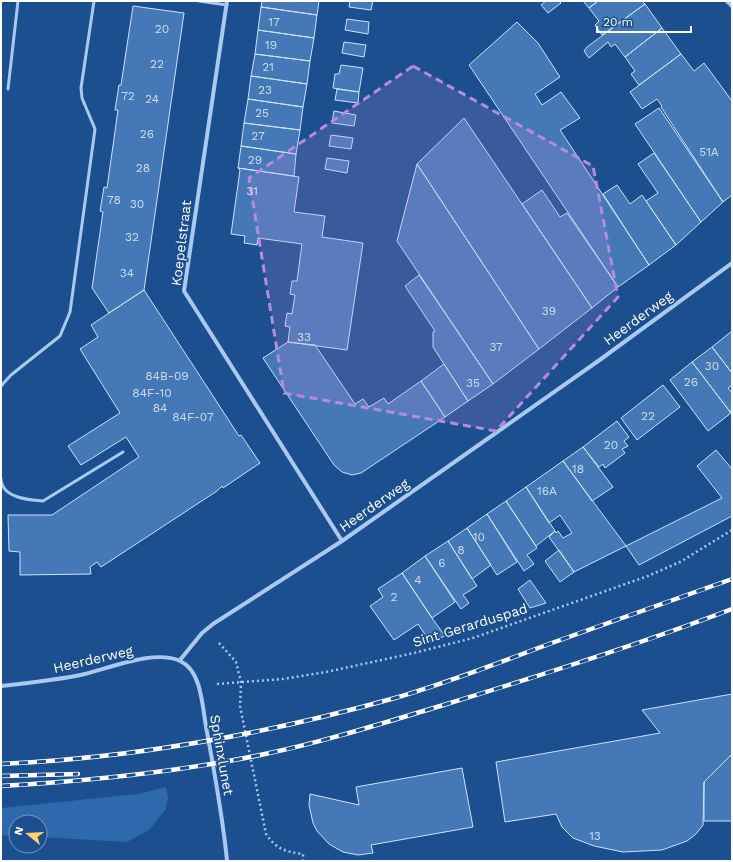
<svg xmlns="http://www.w3.org/2000/svg" width="733" height="862" font-family="'Work Sans',sans-serif">
	<style>
		.green { fill: #2e69ad }
		.building { fill: #4478b7; stroke: #cfe3fa }
		.lines { fill: none; stroke-linecap: round; stroke-linejoin: round }
		.path { stroke: #a9c9ee; stroke-width: 2.5; stroke-dasharray: 2 3; stroke-linecap: butt }
		.service { stroke: #a9c9ee; stroke-width: 3 }
		.minor { stroke: #a9c9ee; stroke-width: 4 }
		.rail-casing { stroke: #fff; stroke-width: 4.5 }
		.rail { stroke: #1b4f8f; stroke-width: 3; stroke-dasharray: 9; stroke-linecap: butt }
		.marked { fill: #b68bdc; fill-opacity: 0.2; stroke: #b68bdc; stroke-width: 3; stroke-dasharray: 8 5; stroke-linejoin: round }
		.labels { text-anchor: middle; dominant-baseline: central; stroke-width: 3.5; stroke-linejoin: round; paint-order: stroke }
		.number-label { font-size: 12px; fill: #d0dded }
		.street-label { font-size: 14px; fill: #fff; stroke: #1b4f8f }
	</style>
	<rect width="100%" height="100%" fill="#1b4f8f"/>
	<!-- green -->
	<path class="green" d="M 166,787 L 168,798 L 166,809 L 149,830 L 127,842 L 40,837 L 40,822 L 16,822 L 16,836 L 1,835 L 1,808 L 138,794 Z"/>
	<!-- building -->
	<path class="building" d="M 262,1 L 319,1 L 317,15 L 261,7 Z
		M 350,1 L 373,1 L 371,10 L 349,7 Z
		M 546,1 L 559,1 L 561,3 L 548,13 L 541,5 Z
		M 583,1 L 598,1 L 589,8 Z
		M 598,1 L 642,1 L 645,4 L 602,35 L 595,25 L 599,21 L 589,8 Z
		M 645,4 L 662,28 L 625,57 L 615,44 L 611,47 L 608,42 L 589,58 L 584,51 L 587,47 Z
		M 133,6 L 184,13 L 144,290 L 109,313 L 92,288 L 103,212 L 100,211 L 104,187 L 107,188 L 118,110 L 115,110 L 119,85 L 121,85 Z
		M 261,7 L 317,15 L 314,38 L 258,30 Z
		M 347,19 L 369,22 L 368,34 L 345,30 Z
		M 517,22 L 538,43 L 560,77 L 535,94 L 542,105 L 561,92 L 580,118 L 560,130 L 649,265 L 618,287 L 469,65 Z
		M 662,28 L 681,54 L 639,85 L 631,74 L 635,71 L 625,57 Z
		M 258,30 L 314,38 L 310,61 L 255,54 Z
		M 344,42 L 366,45 L 364,57 L 342,53 Z
		M 255,54 L 310,61 L 307,84 L 251,76 Z
		M 681,54 L 694,71 L 704,63 L 732,101 L 732,195 L 723,202 L 661,107 L 662,106 L 657,99 L 642,109 L 630,92 Z
		M 341,65 L 363,68 L 359,92 L 333,88 L 335,74 L 339,74 Z
		M 251,76 L 307,84 L 303,107 L 248,99 Z
		M 337,89 L 359,92 L 358,103 L 335,100 Z
		M 248,99 L 303,107 L 300,130 L 244,123 Z
		M 659,108 L 723,202 L 701,222 L 635,124 Z
		M 334,111 L 356,115 L 354,126 L 332,123 Z
		M 464,118 L 592,308 L 539,349 L 417,164 Z
		M 244,123 L 300,130 L 296,154 L 241,146 Z
		M 331,135 L 353,138 L 351,149 L 329,146 Z
		M 241,146 L 296,154 L 294,176 L 238,168 Z
		M 654,153 L 701,222 L 676,245 L 646,201 L 658,193 L 638,164 Z
		M 327,158 L 349,161 L 347,173 L 325,169 Z
		M 417,164 L 539,349 L 493,384 L 397,241 Z
		M 238,168 L 299,177 L 294,212 L 325,216 L 322,237 L 363,243 L 347,350 L 288,342 L 290,327 L 285,326 L 287,313 L 292,314 L 295,295 L 290,294 L 292,281 L 297,281 L 302,244 L 258,238 L 257,245 L 244,243 L 245,236 L 231,234 L 240,170 Z
		M 617,185 L 630,204 L 642,195 L 676,245 L 649,265 L 603,194 Z
		M 542,190 L 560,217 L 567,213 L 618,287 L 592,308 L 522,204 Z
		M 419,275 L 493,384 L 468,401 L 433,347 L 433,332 L 435,331 L 405,286 Z
		M 144,290 L 239,436 L 241,435 L 260,463 L 223,488 L 222,486 L 217,491 L 101,567 L 97,562 L 90,567 L 91,574 L 20,575 L 20,552 L 9,551 L 8,515 L 52,515 L 139,457 L 126,437 L 81,465 L 68,446 L 120,413 L 80,349 L 98,337 L 91,325 Z
		M 732,331 L 732,373 L 712,347 Z
		M 288,342 L 315,345 L 355,404 L 363,399 L 369,407 L 384,398 L 388,404 L 421,381 L 445,417 L 361,473 L 352,475 L 342,472 L 334,465 L 263,358 Z
		M 712,347 L 732,373 L 732,385 L 728,388 L 732,393 L 731,413 L 692,362 Z
		M 692,362 L 731,413 L 708,431 L 670,380 Z
		M 444,364 L 468,401 L 445,417 L 421,381 Z
		M 663,385 L 680,407 L 637,440 L 621,418 Z
		M 617,421 L 629,437 L 624,441 L 628,446 L 622,449 L 625,453 L 605,468 L 603,464 L 599,467 L 583,447 Z
		M 583,447 L 613,487 L 592,501 L 563,461 Z
		M 716,450 L 732,469 L 732,516 L 639,565 L 626,546 L 722,498 L 697,466 Z
		M 563,461 L 626,546 L 574,572 L 549,537 L 555,531 L 556,533 L 558,531 L 563,538 L 572,533 L 560,515 L 549,523 L 526,487 Z
		M 526,487 L 555,531 L 536,546 L 506,501 Z
		M 506,501 L 537,548 L 527,555 L 534,564 L 524,571 L 487,514 Z
		M 487,514 L 517,562 L 497,575 L 467,528 Z
		M 467,528 L 491,565 L 472,579 L 448,541 Z
		M 448,541 L 477,586 L 463,595 L 469,603 L 461,609 L 425,556 Z
		M 559,550 L 574,572 L 560,582 L 545,561 Z
		M 425,556 L 455,602 L 432,618 L 402,573 Z
		M 402,573 L 432,618 L 445,636 L 430,642 L 418,624 L 394,640 L 370,606 L 383,597 L 378,589 Z
		M 530,580 L 546,603 L 530,608 L 518,589 Z
		M 732,694 L 732,754 L 704,782 L 703,825 L 696,834 L 687,841 L 662,850 L 623,852 L 594,846 L 573,838 L 562,827 L 556,814 L 505,822 L 496,762 L 660,733 L 642,710 Z
		M 732,754 L 732,821 L 704,821 L 704,782 Z
		M 462,768 L 473,827 L 371,845 L 373,853 L 358,855 L 343,852 L 329,844 L 317,831 L 313,823 L 309,805 L 310,794 L 359,805 L 356,787 Z"/>
	<g class="lines">
		<!-- path -->
		<path class="path" d="M 219,643 L 236,662 L 241,682 L 240,706 L 266,834 C 276,849 286,852 303,854 L 303,861
			M 217,684 L 283,679 L 326,672 L 414,653 L 473,638 L 648,576 L 680,562 L 732,530"/>
		<!-- service -->
		<path class="service" d="M 199,1 L 227,5
			M 8,89 L 18,1
			M 1,386 L 11,375 L 60,336 L 70,312 L 95,129 L 82,98 L 81,88 L 94,1
			M 1,479 C 2,498 29,500 43,501 L 123,452"/>
		<!-- minor -->
		<path class="minor" d="M 227,1 L 184,291 L 342,541
			M 727,1 L 732,6
			M 180,660 L 202,633 L 213,624 L 342,541 L 601,359 L 732,263
			M 1,686 C 29,683 58,680 85,674 C 110,668 155,649 180,661 C 189,665 195,675 198,684 C 203,699 204,717 207,732 C 215,775 223,818 227,861"/>
		<defs>
			<path id="rail" d="M 1,764 C 134,758 266,734 395,698 C 447,683 498,663 549,644 C 610,622 671,601 732,579
				M 1,776 L 78,774
				M 1,786 C 88,781 179,772 265,754 C 323,742 380,724 437,707 C 536,677 635,646 732,609"/>
		</defs>
		<!-- rail casing -->
		<use href="#rail" class="rail-casing"/>
		<!-- rail -->
		<use href="#rail" class="rail"/>
	</g>
	<!-- marked area -->
	<path class="marked" d="M 413,66 L 593,166 L 618,297 L 496,431 L 284,393 L 249,178 Z"/>
	<g class="labels">
		<!-- number labels -->
		<g class="number-label">
			<text x="274" y="22">17</text>
			<text x="162" y="29">20</text>
			<text x="271" y="45">19</text>
			<text x="157" y="64">22</text>
			<text x="268" y="67">21</text>
			<text x="265" y="90">23</text>
			<text x="128" y="96">72</text>
			<text x="152" y="99">24</text>
			<text x="262" y="113">25</text>
			<text x="147" y="134">26</text>
			<text x="258" y="136">27</text>
			<text x="709" y="152">51A</text>
			<text x="255" y="160">29</text>
			<text x="143" y="168">28</text>
			<text x="252" y="191">31</text>
			<text x="114" y="200">78</text>
			<text x="137" y="204">30</text>
			<text x="132" y="237">32</text>
			<text x="127" y="273">34</text>
			<text x="549" y="311">39</text>
			<text x="304" y="337">33</text>
			<text x="496" y="347">37</text>
			<text x="712" y="366">30</text>
			<text x="167" y="376">84B-09</text>
			<text x="691" y="382">26</text>
			<text x="473" y="383">35</text>
			<text x="152" y="393">84F-10</text>
			<text x="160" y="408">84</text>
			<text x="648" y="416">22</text>
			<text x="193" y="417">84F-07</text>
			<text x="611" y="445">20</text>
			<text x="578" y="469">18</text>
			<text x="547" y="491">16A</text>
			<text x="479" y="537">10</text>
			<text x="461" y="550">8</text>
			<text x="442" y="563">6</text>
			<text x="418" y="580">4</text>
			<text x="394" y="597">2</text>
			<text x="595" y="836">13</text>
		</g>
		<!-- street labels -->
		<g class="street-label">
			<text transform="translate(181 243) rotate(-83)">Koepelstraat</text>
			<text transform="translate(638 318) rotate(-36)">Heerderweg</text>
			<text transform="translate(374 505) rotate(-35)">Heerderweg</text>
			<text transform="translate(470 625) rotate(-17)">Sint Gerarduspad</text>
			<text transform="translate(93 659) rotate(-13)">Heerderweg</text>
			<text transform="translate(222 755) rotate(80)">Sphinxlunet</text>
		</g>
	</g>
	<!-- border -->
	<rect width="733" height="862" fill="none" stroke="#ffffff" stroke-width="4"/>
	<!-- north arrow -->
	<g transform="translate(28 834) rotate(288)"><circle r="19" fill="#1b4f8f" stroke="#7695bc"/>
	<path d="M0-3L7 15L0 10L-7 15Z" fill="#ffd166"/>
	<text y="-6" font-size="11" font-weight="bold" text-anchor="middle" fill="#ffffff">N</text>
	</g>
	<!-- scale -->
	<path d="M597 26v6h94v-6" fill="none" stroke="#ffffff" stroke-width="2"/>
	<text x="603" y="26" font-size="12" fill="#ffffff" stroke="#1b4f8f" stroke-width="3" paint-order="stroke">20 m</text>
</svg>
